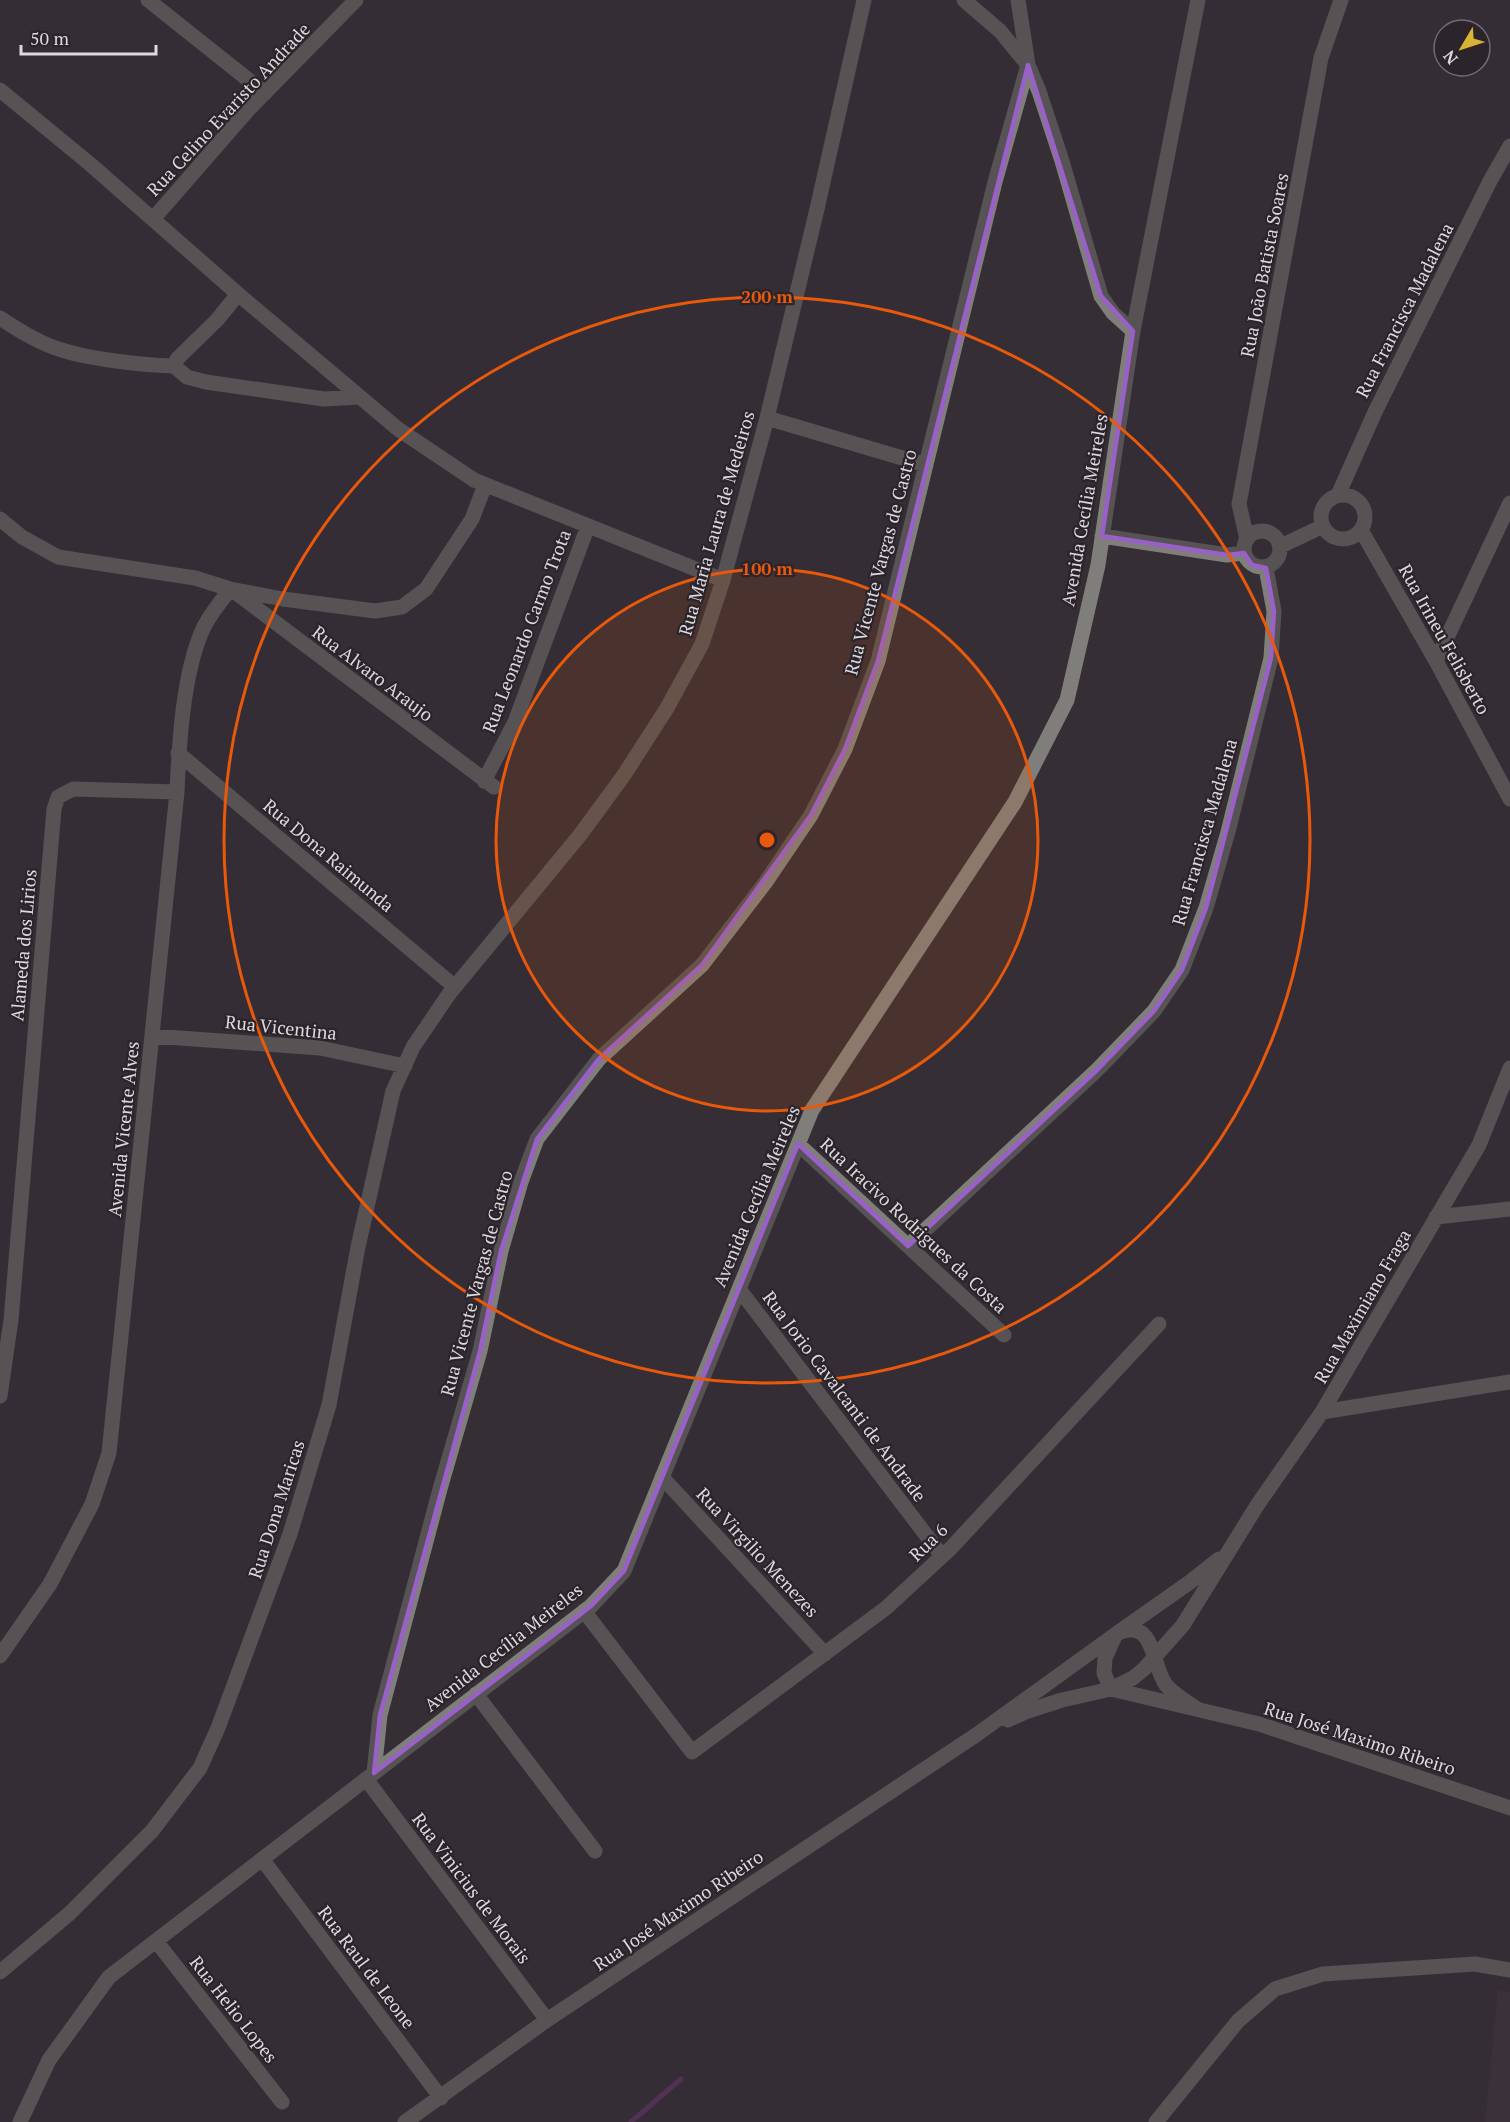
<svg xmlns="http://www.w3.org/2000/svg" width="1510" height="2122" font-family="'PT Serif',serif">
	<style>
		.built { fill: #413642 }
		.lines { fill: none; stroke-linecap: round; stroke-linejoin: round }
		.stream { stroke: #76367b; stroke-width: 5 }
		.minor { stroke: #807e7a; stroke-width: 15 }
		.marked { fill: none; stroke: #9860c8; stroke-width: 4.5; stroke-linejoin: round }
		.ring { fill: none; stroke: #e8590c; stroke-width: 3 }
		.labels { text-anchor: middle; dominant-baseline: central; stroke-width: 4.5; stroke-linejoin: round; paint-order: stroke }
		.street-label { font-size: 18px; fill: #ddd9dd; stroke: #2b242b }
		.centre { fill: #e8590c; stroke: #2b242b; stroke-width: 3 }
		.ring-label { font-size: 18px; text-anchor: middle; font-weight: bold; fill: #e8590c; stroke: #2b242b; stroke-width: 4.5; stroke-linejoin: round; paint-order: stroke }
	</style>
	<rect width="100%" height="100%" fill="#352e35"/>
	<!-- built -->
	<path class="built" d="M 1498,1990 L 1510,1992 L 1510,2122 L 1485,2122 Z"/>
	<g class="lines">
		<!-- stream -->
		<path class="stream" d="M 631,2122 L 681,2079"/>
		<!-- minor -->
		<path class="minor" d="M 148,0 L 265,93
			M 964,0 L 1000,31 L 1028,65 L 1039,91 L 1062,161 L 1101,296 L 1113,313 L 1133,331
			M 0,90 L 90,164 L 238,294 L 398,429 L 474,480 L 723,580
			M 153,219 L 248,110 L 356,0
			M 0,318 C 17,329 34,340 53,347 C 84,359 141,365 174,366 L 177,359 L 217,320 L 238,294
			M 174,366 L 187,377 L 206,382 L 324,399 L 360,397
			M 767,418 L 926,465
			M 1338,495 L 1375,412 L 1490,181 L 1510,146
			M1321 517a22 22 0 1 1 44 0a22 22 0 1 1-44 0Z
			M 0,519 L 22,537 L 58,557 L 195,578 L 230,589 L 283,599 L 375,611 L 402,607 L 426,589 L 472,519 L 485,485
			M 1361,530 L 1436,661 L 1510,799
			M1244 549a18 18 0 1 1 36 0a18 18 0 1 1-36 0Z
			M 1102,536 L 1227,555 L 1244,553
			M 1247,539 L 1239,504 L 1321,58 L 1341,0
			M 1281,546 L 1323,526
			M 235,592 L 494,787
			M 1436,661 L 1510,503
			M 178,753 L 455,987
			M 484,781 L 515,722 L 588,526
			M 152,1036 L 320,1048 L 405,1066
			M 798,1144 L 1004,1335
			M 1436,1217 L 1510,1209
			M 908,1246 L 1097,1070 L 1154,1011 L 1182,970 L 1206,908 L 1228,832 L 1271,658 L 1274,611 L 1266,568
			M 739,1289 L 942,1556
			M 0,1396 L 11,1320 L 54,809 L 58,797 L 73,789 L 177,792
			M 1322,1412 L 1510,1382
			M 662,1477 L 825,1654
			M 584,1611 L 692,1752 L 886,1608 L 951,1548 L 1159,1324
			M 0,1656 L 50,1584 L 92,1504 L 109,1453 L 177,792 C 179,744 183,675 202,631 C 208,616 221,602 230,589
			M 1111,1689 L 1133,1678 L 1144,1669 L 1183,1625 L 1258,1504 L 1322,1412 L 1479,1145 L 1510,1068
			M 1111,1689 L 1104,1673 L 1105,1658 L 1116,1634 L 1190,1582 L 1219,1559
			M 476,1694 L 595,1851
			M 1008,1720 L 1028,1711 L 1062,1700 L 1111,1689 L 1259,1724 L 1510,1808
			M 374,1773 L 380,1715 L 440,1489 L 480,1351 L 501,1251 L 521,1182 L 537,1139 L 599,1059 L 702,965 L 765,883 L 811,815 L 845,749 L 878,661 L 995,182 L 1028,65 L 1018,0
			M 366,1779 L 547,2020
			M 262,1859 L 441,2098
			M 156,1941 L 282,2102
			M 0,1972 L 70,1913 L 152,1831 L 200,1768 L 218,1728 L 290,1534 L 329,1405 L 358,1247 L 393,1091 L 413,1047 L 449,994 L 580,835 L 624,775 L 667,708 L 702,644 L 723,580 L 767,418 L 817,209 L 864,0
			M 20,2122 L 49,2060 L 109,1977 L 591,1606 L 624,1571 L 812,1110 L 1015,802 L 1067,700 L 1098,565 L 1133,331 L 1198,0
			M 405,2122 L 547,2020 L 976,1735 L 1116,1634 C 1156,1615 1151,1666 1166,1685 C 1174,1695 1186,1701 1196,1708
			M 1156,2122 L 1238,2021 L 1275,1989 L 1323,1974 L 1475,1964 L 1510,1970"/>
	</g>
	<!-- marked area -->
	<path d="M0 0H1510V2122H0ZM 1028,65 L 1101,296 L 1133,331 L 1102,536 L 1227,555 L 1244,553 L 1252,565 L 1266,568 L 1274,611 L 1271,658 L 1206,908 L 1182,970 L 1154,1011 L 1097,1070 L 908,1246 L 798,1144 L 624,1571 L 591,1606 L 374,1773 L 380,1715 L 480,1351 L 501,1251 L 537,1139 L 599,1059 L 702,965 L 811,815 L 845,749 L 878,661 Z" fill="#352e35" fill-opacity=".55" fill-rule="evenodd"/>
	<path class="marked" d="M 1028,65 L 1101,296 L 1133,331 L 1102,536 L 1227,555 L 1244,553 L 1252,565 L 1266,568 L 1274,611 L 1271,658 L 1206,908 L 1182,970 L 1154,1011 L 1097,1070 L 908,1246 L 798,1144 L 624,1571 L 591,1606 L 374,1773 L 380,1715 L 480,1351 L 501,1251 L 537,1139 L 599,1059 L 702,965 L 811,815 L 845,749 L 878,661 Z"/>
	<!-- distance rings -->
	<circle cx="767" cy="840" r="271" fill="#e8590c" fill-opacity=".12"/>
	<g class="ring">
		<circle cx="767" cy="840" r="271"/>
		<circle cx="767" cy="840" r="543"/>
	</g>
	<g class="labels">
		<!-- street labels -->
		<g class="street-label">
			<text transform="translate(228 109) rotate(-47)">Rua Celino Evaristo Andrade</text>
			<text transform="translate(1264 265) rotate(-79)">Rua João Batista Soares</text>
			<text transform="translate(1404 310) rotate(-63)">Rua Francisca Madalena</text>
			<text transform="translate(1084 510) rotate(-80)">Avenida Cecília Meireles</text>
			<text transform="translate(716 523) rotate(-74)">Rua Maria Laura de Medeiros</text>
			<text transform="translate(880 562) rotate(-75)">Rua Vicente Vargas de Castro</text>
			<text transform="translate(526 631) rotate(-69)">Rua Leonardo Carmo Trota</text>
			<text transform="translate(1445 639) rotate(61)">Rua Irineu Felisberto</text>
			<text transform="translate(373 673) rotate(37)">Rua Alvaro Araujo</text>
			<text transform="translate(1204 832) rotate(-74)">Rua Francisca Madalena</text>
			<text transform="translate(329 855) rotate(40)">Rua Dona Raimunda</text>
			<text transform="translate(23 945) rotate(-85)">Alameda dos Lirios</text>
			<text transform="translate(281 1027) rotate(6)">Rua Vicentina</text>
			<text transform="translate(123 1129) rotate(-84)">Avenida Vicente Alves</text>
			<text transform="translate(756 1196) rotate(-67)">Avenida Cecília Meireles</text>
			<text transform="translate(914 1225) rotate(43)">Rua Iracivo Rodrigues da Costa</text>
			<text transform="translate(476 1283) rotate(-75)">Rua Vicente Vargas de Castro</text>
			<text transform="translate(1362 1306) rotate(-60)">Rua Maximiano Fraga</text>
			<text transform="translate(845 1396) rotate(53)">Rua Jorio Cavalcanti de Andrade</text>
			<text transform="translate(276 1509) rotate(-72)">Rua Dona Maricas</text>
			<text transform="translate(928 1542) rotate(-44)">Rua 6</text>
			<text transform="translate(758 1552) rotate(47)">Rua Virgilio Menezes</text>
			<text transform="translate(503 1647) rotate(-38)">Avenida Cecília Meireles</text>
			<text transform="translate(1360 1738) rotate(18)">Rua José Maximo Ribeiro</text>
			<text transform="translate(472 1888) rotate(53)">Rua Vinicius de Morais</text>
			<text transform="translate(678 1910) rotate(-34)">Rua José Maximo Ribeiro</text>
			<text transform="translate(367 1967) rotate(53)">Rua Raul de Leone</text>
			<text transform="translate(234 2009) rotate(52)">Rua Helio Lopes</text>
		</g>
	</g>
	<circle cx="767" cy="840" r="9" class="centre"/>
	<g class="ring-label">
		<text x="767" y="303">200 m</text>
		<text x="767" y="575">100 m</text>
	</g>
	<!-- north arrow -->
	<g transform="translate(1462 48) rotate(231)"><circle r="28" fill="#2b242b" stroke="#726c72" stroke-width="1.5"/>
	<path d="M0-4.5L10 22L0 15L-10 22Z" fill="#d9b334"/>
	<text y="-9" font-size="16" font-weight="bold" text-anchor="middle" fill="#ddd9dd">N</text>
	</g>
	<!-- scale -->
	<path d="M21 45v9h135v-9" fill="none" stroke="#ddd9dd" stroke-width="3"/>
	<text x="30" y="45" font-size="18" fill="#ddd9dd" stroke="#2b242b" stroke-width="4.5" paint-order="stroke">50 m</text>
</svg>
